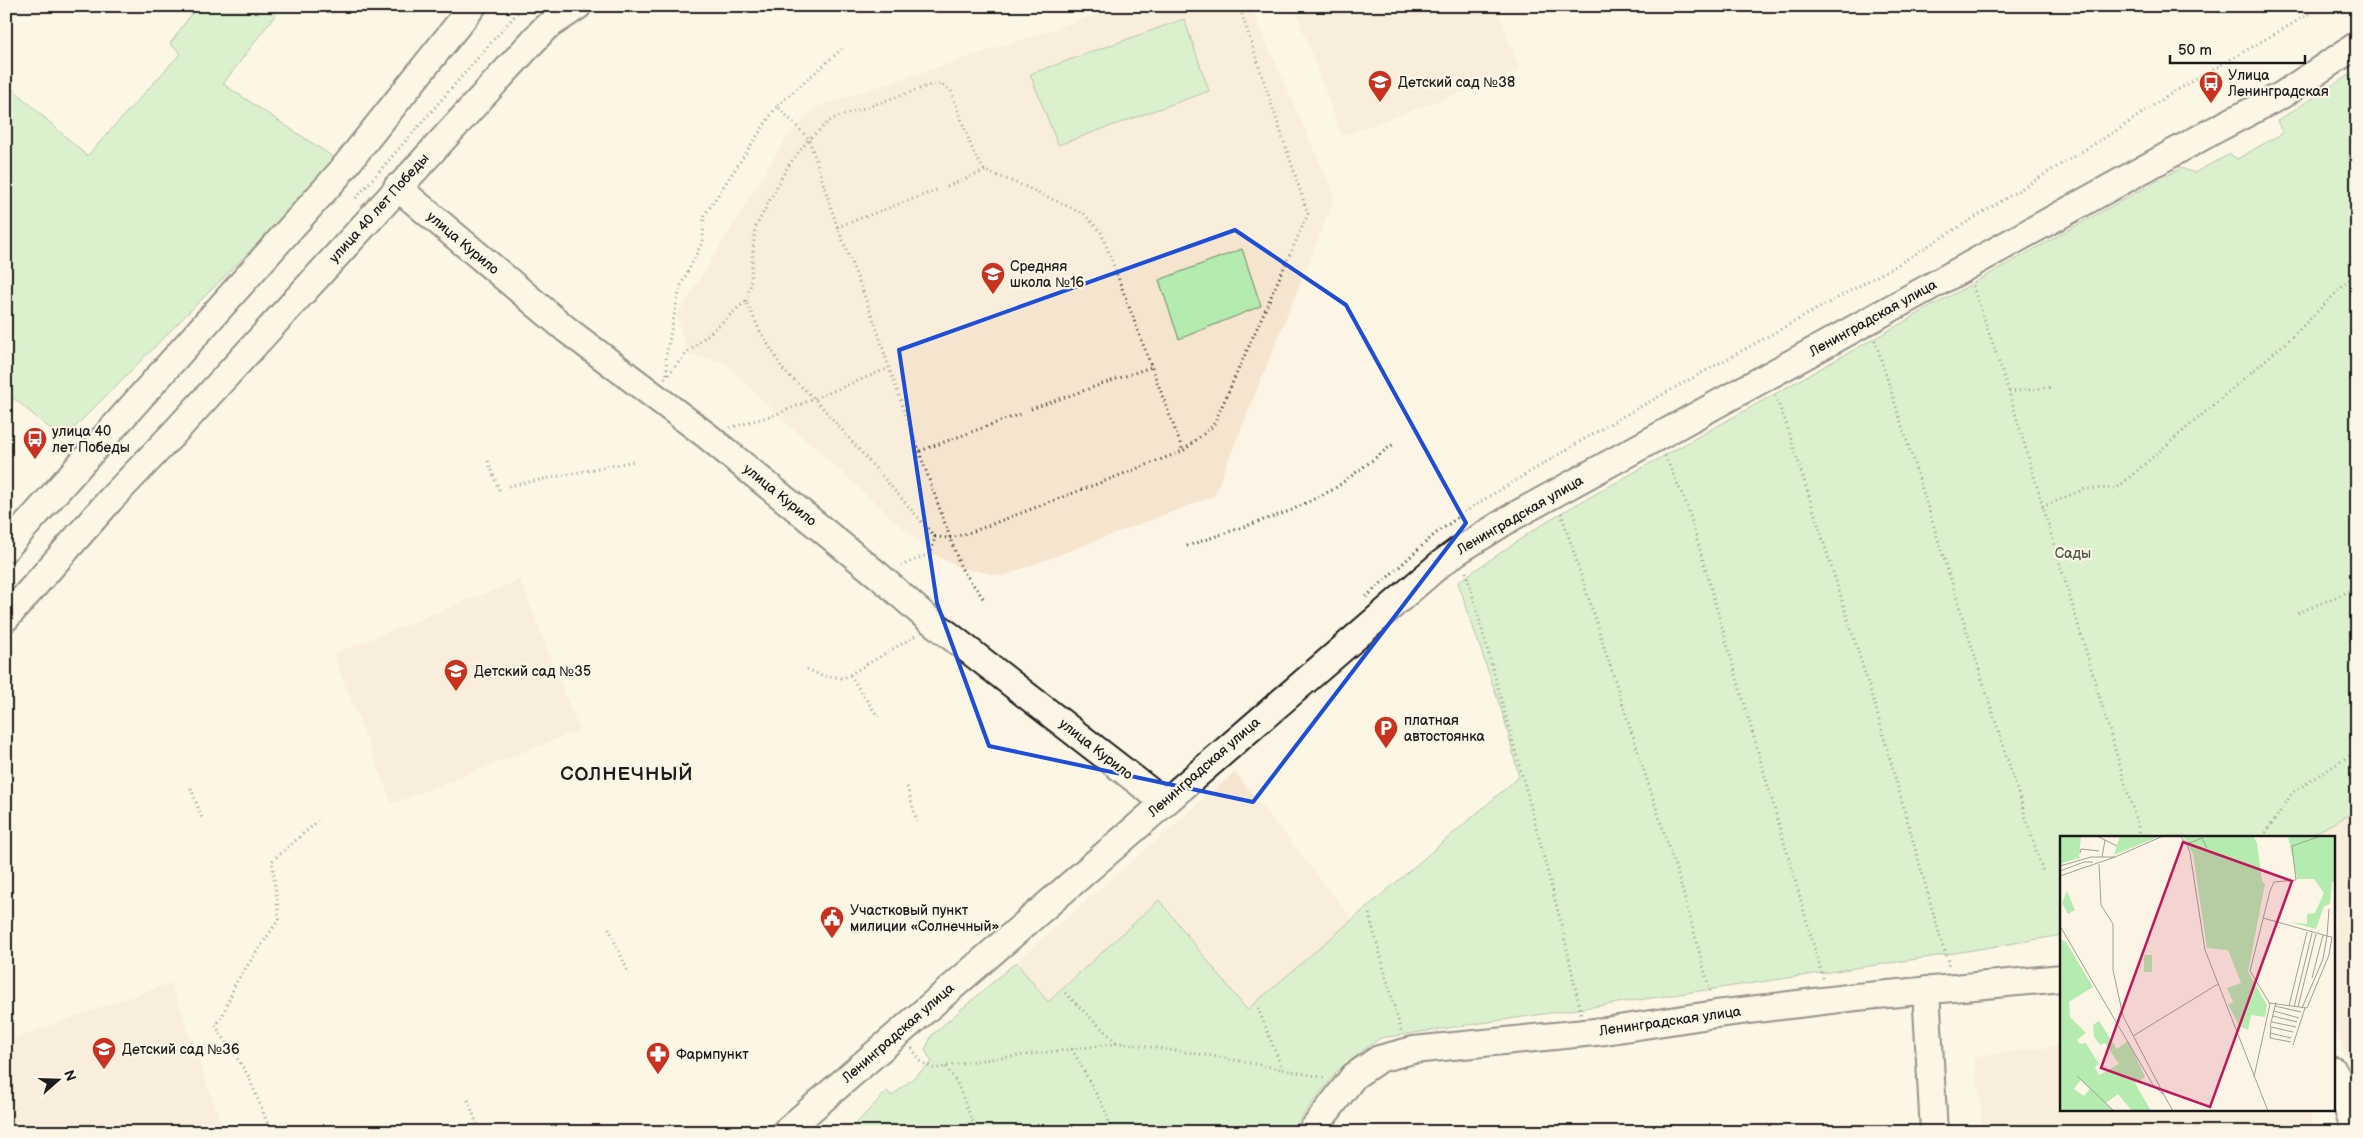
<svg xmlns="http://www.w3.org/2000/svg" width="2363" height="1138" font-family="'Balsamiq Sans',sans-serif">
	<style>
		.built { fill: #f6e5ce }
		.green { fill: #b4ecb0; stroke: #688466 }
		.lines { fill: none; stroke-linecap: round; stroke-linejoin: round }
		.minor-casing { stroke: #1c1c1c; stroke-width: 30 }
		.path { stroke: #1c1c1c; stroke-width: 3; stroke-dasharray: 1 4; stroke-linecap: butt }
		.minor { stroke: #fcf5e5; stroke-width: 26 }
		.marked { fill: none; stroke: #1d4ed8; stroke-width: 4; stroke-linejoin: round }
		.labels { text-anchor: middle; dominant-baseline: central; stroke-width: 4.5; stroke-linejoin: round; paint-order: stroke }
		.poi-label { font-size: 14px; fill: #1c1c1c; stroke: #fcf5e5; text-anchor: start }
		.street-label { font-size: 14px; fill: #1c1c1c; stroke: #fcf5e5 }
		.park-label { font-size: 14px; fill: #4a5a48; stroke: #fcf5e5 }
		.district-label { font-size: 19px; font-weight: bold; letter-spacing: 1px; fill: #1c1c1c; stroke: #fcf5e5 }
		.inset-road { fill: none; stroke: #a29e95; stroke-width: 1 }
		.view { fill: #c2185b; fill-opacity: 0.15; stroke: #c2185b; stroke-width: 2.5 }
		.inset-edge { fill: none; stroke: #1c1c1c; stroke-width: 2.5 }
	</style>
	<rect width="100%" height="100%" fill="#fcf5e5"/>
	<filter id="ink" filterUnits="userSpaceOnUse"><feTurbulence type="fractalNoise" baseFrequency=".02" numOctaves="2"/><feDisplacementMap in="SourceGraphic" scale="10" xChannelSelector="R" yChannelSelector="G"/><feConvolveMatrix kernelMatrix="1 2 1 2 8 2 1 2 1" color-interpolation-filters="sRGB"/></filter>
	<g filter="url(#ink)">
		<!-- built -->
		<path class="built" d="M 1124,6 L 1250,6 L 1335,197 L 1214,496 L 1003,576 L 961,568 L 931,553 L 777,414 L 725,363 L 687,353 L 677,316 L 787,137 L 816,107 Z
			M 1294,6 L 1496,6 L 1520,71 L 1342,136 Z
			M 520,580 L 579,730 L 392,804 L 333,654 Z
			M 1235,772 L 1353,920 L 1247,1010 L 1160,900 L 1047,1002 L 1016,962 Z
			M 2357,811 L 2357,1085 L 2334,1026 L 2334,837 L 2307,837 Z
			M 171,983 L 221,1124 L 198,1132 L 18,1132 L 6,1100 L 6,1041 Z
			M 2062,1045 L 2062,1109 L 2310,1109 L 2313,1132 L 1984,1132 L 1974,1057 Z"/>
		<!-- green -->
		<path class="green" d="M 197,6 L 282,6 L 223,84 L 339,161 L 63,439 L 6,392 L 6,83 L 87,156 L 181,53 L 170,44 Z
			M 1184,19 L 1209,91 L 1058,145 L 1030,74 Z
			M 2357,70 L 2357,811 L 2307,837 L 2062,837 L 2062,935 L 1937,956 L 1380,1038 L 1338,1070 L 1290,1132 L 848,1132 L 887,1091 L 892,1096 L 932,1062 L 925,1050 L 932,1035 L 1016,962 L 1048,1002 L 1159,900 L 1247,1010 L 1519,777 L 1505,721 L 1458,582 L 1547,521 L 2108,208 L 2181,168 L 2194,173 L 2230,154 L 2237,159 L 2283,133 L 2277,121 Z
			M 1242,249 L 1261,306 L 1179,339 L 1159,280 Z"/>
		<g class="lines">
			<defs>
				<path id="minor" d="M 397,187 L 567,330 L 706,435 L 878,575 L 927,618 L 1164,802
					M 6,548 L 338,175 L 473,6
					M 6,618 L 110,500 L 173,434 L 545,28 L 578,6
					M 1926,990 L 1934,1132
					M 2334,1071 L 2356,1132
					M 785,1132 L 1439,565 L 1458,551 L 1514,516 L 2211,132 L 2282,95 L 2357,45
					M 1311,1132 L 1354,1076 L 1379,1059 L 1413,1050 L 1605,1031 L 1716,1014 L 1856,997 L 2062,978"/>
			</defs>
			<!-- minor casing -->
			<use href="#minor" class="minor-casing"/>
			<!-- path -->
			<path class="path" d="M 947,186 L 985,171
				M 356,198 L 523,6
				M 837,227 L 937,190
				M 1973,286 L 2009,392 L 2141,837
				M 746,301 L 750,287 L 755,228 L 788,166 L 809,139 L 777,106 L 842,49
				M 1875,340 L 2043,872
				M 667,374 L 666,356 L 680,287 L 703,241 L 704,216 L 777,106
				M 665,378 L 687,353 L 746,301 L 760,331 L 784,371 L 815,399 L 935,537 L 931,553 L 901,566
				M 2009,392 L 2051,387
				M 1775,396 L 1785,420 L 1874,702 L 1942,944 L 1949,961 L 1948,967
				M 1031,409 L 1151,367
				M 730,428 L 777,414 L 889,368
				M 920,451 L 1020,414
				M 1665,456 L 1687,505 L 1824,981
				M 488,461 L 499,490
				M 509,486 L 635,461
				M 2042,507 L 2085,489 L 2117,488 L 2291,338 L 2357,272
				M 1561,513 L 1680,882 L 1711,994
				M 935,537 L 951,538 L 974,531 L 1183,451 L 1213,426 L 1308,214 L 1239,6
				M 1187,546 L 1290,511 L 1334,489 L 1395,443
				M 1466,572 L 1530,804 L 1564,935 L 1581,1014
				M 1366,597 L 1435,534 L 1475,505 L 1611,423 L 1897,265 L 2122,127 L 2167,96 L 2323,6
				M 983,598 L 961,568 L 889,368 L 876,326 L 836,223 L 809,139 L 832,119 L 931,85 L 941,84 L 951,91 L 974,154 L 985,171 L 1024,186 L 1084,214 L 1101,232 L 1183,451
				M 2298,613 L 2357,588
				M 807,669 L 822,676 L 844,678 L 915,636
				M 850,675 L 878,717
				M 907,787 L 917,821
				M 191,788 L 203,821
				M 2263,837 L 2293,792 L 2357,751
				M 1369,914 L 1401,1031
				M 609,928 L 629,974
				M 1065,993 L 1117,1043
				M 1258,1008 L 1282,1069
				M 912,1048 L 920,1061 L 934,1069 L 966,1062 L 1122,1043 L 1219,1057 L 1326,1078
				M 1072,1049 L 1105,1110 L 1112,1132
				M 946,1067 L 956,1081 L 977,1132
				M 468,1100 L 480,1132
				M 271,1132 L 248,1075 L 215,1025 L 223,1015 L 235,984 L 279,919 L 272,861 L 318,821"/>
			<!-- minor -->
			<use href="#minor" class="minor"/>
		</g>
	</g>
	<!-- marked area -->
	<path d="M0 0H2363V1138H0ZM 1235,230 L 1346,305 L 1466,523 L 1253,802 L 989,746 L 937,603 L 899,350 Z" fill="#fcf5e5" fill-opacity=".55" fill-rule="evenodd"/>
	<path class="marked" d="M 1235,230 L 1346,305 L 1466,523 L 1253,802 L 989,746 L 937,603 L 899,350 Z"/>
	<!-- icons -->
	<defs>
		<symbol id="school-pin" viewBox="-11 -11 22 30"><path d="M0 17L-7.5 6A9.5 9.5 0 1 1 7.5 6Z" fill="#c8321e" stroke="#fcf5e5"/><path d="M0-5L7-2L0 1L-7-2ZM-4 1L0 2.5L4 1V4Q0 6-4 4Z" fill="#fff"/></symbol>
		<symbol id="bus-pin" viewBox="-11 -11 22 30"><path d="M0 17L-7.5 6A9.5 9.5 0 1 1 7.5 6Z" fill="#c8321e" stroke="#fcf5e5"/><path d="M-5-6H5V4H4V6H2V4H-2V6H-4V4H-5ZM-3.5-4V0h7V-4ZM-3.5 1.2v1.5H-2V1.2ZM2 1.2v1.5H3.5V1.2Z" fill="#fff"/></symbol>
		<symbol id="parking-pin" viewBox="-11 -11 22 30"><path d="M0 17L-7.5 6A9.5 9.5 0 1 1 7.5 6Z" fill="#c8321e" stroke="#fcf5e5"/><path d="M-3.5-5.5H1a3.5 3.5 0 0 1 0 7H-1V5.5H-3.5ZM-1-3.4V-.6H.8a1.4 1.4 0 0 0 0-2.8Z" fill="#fff"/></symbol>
		<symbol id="civic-pin" viewBox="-11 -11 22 30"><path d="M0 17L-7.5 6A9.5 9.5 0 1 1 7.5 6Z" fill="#c8321e" stroke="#fcf5e5"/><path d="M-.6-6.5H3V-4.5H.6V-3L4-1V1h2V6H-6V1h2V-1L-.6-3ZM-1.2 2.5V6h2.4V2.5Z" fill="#fff"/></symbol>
		<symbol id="pharmacy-pin" viewBox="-11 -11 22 30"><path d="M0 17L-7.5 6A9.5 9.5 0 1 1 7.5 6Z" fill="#c8321e" stroke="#fcf5e5"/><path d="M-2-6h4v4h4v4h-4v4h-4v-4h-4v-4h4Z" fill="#fff"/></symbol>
	</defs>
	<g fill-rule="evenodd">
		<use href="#school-pin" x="1366" y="68" width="28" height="38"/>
		<use href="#bus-pin" x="2197" y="69" width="28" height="38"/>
		<use href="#school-pin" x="979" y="260" width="28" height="38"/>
		<use href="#bus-pin" x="21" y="425" width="28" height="38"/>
		<use href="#school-pin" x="442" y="657" width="28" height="38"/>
		<use href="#parking-pin" x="1372" y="714" width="28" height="38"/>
		<use href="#civic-pin" x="818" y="904" width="28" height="38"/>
		<use href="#school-pin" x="90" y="1035" width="28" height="38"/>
		<use href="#pharmacy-pin" x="644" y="1040" width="28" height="38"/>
	</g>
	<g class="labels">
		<!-- poi labels -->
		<g class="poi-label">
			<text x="2228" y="75">Улица<tspan x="2228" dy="16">Ленинградская</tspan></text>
			<text x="1398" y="82">Детский сад №38</text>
			<text x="1010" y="266">Средняя<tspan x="1010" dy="16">школа №16</tspan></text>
			<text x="52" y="431">улица 40<tspan x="52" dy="16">лет Победы</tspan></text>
			<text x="474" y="671">Детский сад №35</text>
			<text x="1404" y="720">платная<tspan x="1404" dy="16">автостоянка</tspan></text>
			<text x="850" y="910">Участковый пункт<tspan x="850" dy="16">милиции «Солнечный»</tspan></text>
			<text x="122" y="1049">Детский сад №36</text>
			<text x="676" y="1054">Фармпункт</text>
		</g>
		<!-- street labels -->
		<g class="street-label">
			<text transform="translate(379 208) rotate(-48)">улица 40 лет Победы</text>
			<text transform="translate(463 243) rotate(40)">улица Курило</text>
			<text transform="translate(1873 318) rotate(-29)">Ленинградская улица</text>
			<text transform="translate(780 495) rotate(39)">улица Курило</text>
			<text transform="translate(1520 515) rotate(-30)">Ленинградская улица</text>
			<text transform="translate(1096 749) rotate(38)">улица Курило</text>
			<text transform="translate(1204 767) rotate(-41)">Ленинградская улица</text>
			<text transform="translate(1670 1021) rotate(-8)">Ленинградская улица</text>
			<text transform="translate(898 1033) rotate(-41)">Ленинградская улица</text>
		</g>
		<!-- park labels -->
		<g class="park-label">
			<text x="2073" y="553">Сады</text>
		</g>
		<!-- district labels -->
		<g class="district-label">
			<text x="627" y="774">СОЛНЕЧНЫЙ</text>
		</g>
	</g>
	<!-- overview -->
	<g transform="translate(2060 836)">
		<rect width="275" height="275" fill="#fcf5e5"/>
		<path d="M 0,0 L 30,0 L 21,1 L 19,22 L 0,28 ZM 60,0 L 100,0 L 54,19 ZM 123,0 L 193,0 L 197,7 L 202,45 L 205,48 L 188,136 L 207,169 L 205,181 L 191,179 L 188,194 L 179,190 L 168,168 L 173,166 L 167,152 L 181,147 L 168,114 L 147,112 L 133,18 ZM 228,0 L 275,0 L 275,45 L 272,46 L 270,68 L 264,70 L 256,93 L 230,86 L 247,88 L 247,78 L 255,77 L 264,57 L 254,43 L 237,43 ZM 7,55 L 15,74 L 8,78 L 2,67 ZM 0,103 L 6,106 L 33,151 L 9,166 L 10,181 L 26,197 L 17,204 L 20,208 L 26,207 L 37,225 L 39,228 L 35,231 L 39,239 L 59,228 L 45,207 L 40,209 L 34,201 L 33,189 L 39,185 L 57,213 L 68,205 L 85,241 L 75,247 L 90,273 L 88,275 L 72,275 L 58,258 L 46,267 L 54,275 L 0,275 ZM 21,244 L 30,253 L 24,260 L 14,253 ZM 84,119 L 92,119 L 92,136 L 84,136 Z" fill="#b4ecb0" fill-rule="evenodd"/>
		<path class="inset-road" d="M 37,0 L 57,10M 120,0 L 127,8 L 130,17 L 145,114 L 208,275M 127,8 L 142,2 L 147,12M 20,17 L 21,13 L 39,15M 42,21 L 45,4M 39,28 L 41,69 L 53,88 L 53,134 L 63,180 L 104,259M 0,30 L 31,21 L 55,21 L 103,0M 0,35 L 24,26 L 33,26M 0,40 L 55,21M 203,82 L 267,100 L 263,123 L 242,172M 0,90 L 93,249 L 104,259 L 113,275M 252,142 L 263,99M 209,167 L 247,172 L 269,119 L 272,101 L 267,100 L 269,73M 215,170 L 241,176M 229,170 L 247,96M 234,171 L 252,97M 238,171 L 256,98M 214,175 L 239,182M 213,180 L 237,186M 212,186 L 236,191M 210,191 L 216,166M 210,197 L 231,202M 73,200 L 158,148M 231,206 L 210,202 L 211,191 L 233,196M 233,209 L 245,172M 17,240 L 54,275M 194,241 L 210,168 L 190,135 L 210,55 L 214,46 L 236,44 L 232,10 L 261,0"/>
		<path class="view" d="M 123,6 L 232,45 L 150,271 L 41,232 Z"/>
		<rect width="275" height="275" class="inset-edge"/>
	</g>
	<!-- margin -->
	<rect width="2363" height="1138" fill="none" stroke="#fcf5e5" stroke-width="25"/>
	<rect x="12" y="12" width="2338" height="1113" fill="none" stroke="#1c1c1c" stroke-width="2" filter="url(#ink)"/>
	<!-- north arrow -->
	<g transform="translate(58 1080) rotate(70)" stroke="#fcf5e5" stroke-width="4" paint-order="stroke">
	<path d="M0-4L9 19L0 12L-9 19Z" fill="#1c1c1c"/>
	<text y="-8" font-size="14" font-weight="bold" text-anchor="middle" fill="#1c1c1c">N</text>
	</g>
	<!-- scale -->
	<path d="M2170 55v8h135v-8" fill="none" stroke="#1c1c1c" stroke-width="2.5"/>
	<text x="2178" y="55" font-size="15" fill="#1c1c1c" stroke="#fcf5e5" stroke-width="4" paint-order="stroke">50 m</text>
</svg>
